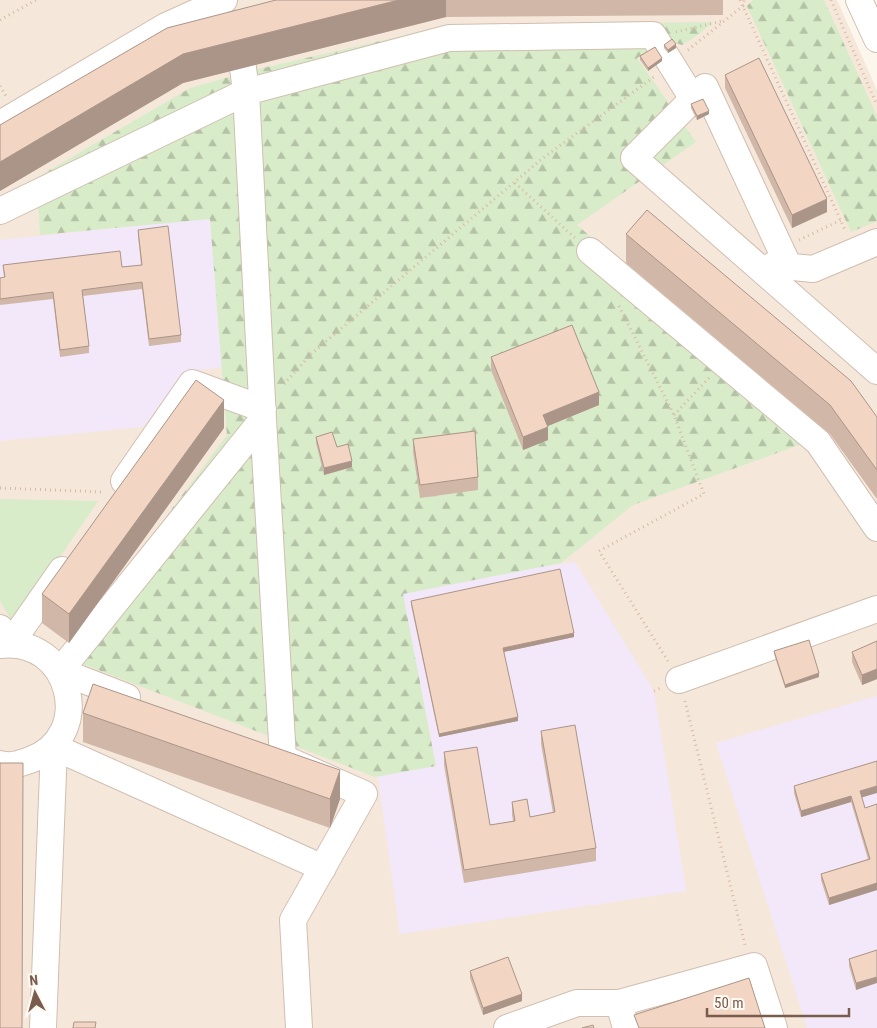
<svg xmlns="http://www.w3.org/2000/svg" width="877" height="1028" font-family="'Roboto Condensed',sans-serif">
	<style>
		.residential { fill: #f5e8da }
		.education { fill: #f3e8fa }
		.forest { fill: url(#forest-firs) }
		.park { fill: #d8ecc9 }
		.lines { fill: none; stroke-linecap: round; stroke-linejoin: round }
		.minor-casing { stroke: #d1beb0; stroke-width: 28 }
		.path { stroke: #d9b8a5; stroke-width: 3; stroke-dasharray: 1 4; stroke-linecap: butt }
		.minor { stroke: #fff; stroke-width: 26 }
		.wall { fill: #d1b7a8 }
		.shaded-wall { fill: #aa9588 }
		.building { fill: #f3d5c3; stroke: #aa9588 }
	</style>
	<defs>
		<pattern id="forest-firs" width="22" height="20" patternUnits="userSpaceOnUse" patternTransform="scale(1.25)"><rect width="22" height="20" fill="#d8ecc9"/><path d="M5 1l3.5 6h-7zM16 11l3.5 6h-7z" fill="#b4c2a5"/></pattern>
	</defs>
	<rect width="100%" height="100%" fill="#fdf6ec"/>
	<!-- residential -->
	<path class="residential" d="M 0,0 L 837,0 L 877,90 L 877,1028 L 0,1028 Z"/>
	<!-- education -->
	<path class="education" d="M 210,218 L 222,367 L 187,372 L 143,427 L 0,441 L 0,240 Z
		M 575,562 L 654,691 L 686,891 L 400,934 L 352,594 Z
		M 877,696 L 877,1028 L 807,1028 L 716,743 Z"/>
	<!-- forest -->
	<path class="forest" d="M 753,0 L 824,0 L 877,116 L 877,221 L 851,232 L 747,6 Z
		M 713,22 L 698,35 L 682,45 L 670,41 L 637,58 L 696,142 L 577,225 L 824,436 L 633,505 L 561,563 L 403,594 L 436,766 L 375,777 L 62,656 L 227,435 L 210,219 L 40,235 L 36,178 L 190,88 L 250,71 L 450,25 Z"/>
	<!-- park -->
	<path class="park" d="M 0,499 L 98,501 L 14,625 L 0,601 Z"/>
	<g class="lines">
		<defs>
			<path id="minor" d="M 859,0 L 877,39
				M 0,124 L 166,26 L 224,0
				M 0,211 L 246,92 L 449,38 L 653,35 L 693,99
				M 590,251 L 818,442 L 877,528
				M 773,265 L 813,269 L 877,242
				M 789,267 L 705,87 L 634,158 L 877,371
				M 263,419 L 283,758 L 364,794 L 293,920 L 299,1028
				M 124,481 L 192,383 L 263,409
				M 0,628 L 11,643 L 62,570
				M 0,645 C 72,636 96,737 30,760 C 19,764 11,767 0,764
				M 60,671 L 263,419 L 246,92 L 243,68
				M 60,671 L 127,697
				M 679,680 L 877,609
				M 619,1003 L 754,966 L 774,1028
				M 43,1028 L 54,747 L 323,868
				M 507,1028 L 577,1003 L 619,1003 L 626,1028"/>
		</defs>
		<!-- minor casing -->
		<use href="#minor" class="minor-casing"/>
		<!-- path -->
		<path class="path" d="M 740,0 L 846,232
			M 831,0 L 877,105
			M 0,20 L 36,0
			M 676,32 L 723,21
			M 688,50 L 743,6 L 744,0
			M 0,86 L 6,96
			M 515,183 L 575,238
			M 799,240 L 841,220
			M 619,306 L 674,415 L 704,494 L 599,551 L 668,661
			M 284,384 L 311,354 L 543,158 L 654,77
			M 674,415 L 709,378
			M 0,488 L 104,492
			M 654,691 L 660,688
			M 685,701 L 745,945"/>
		<!-- minor -->
		<use href="#minor" class="minor"/>
	</g>
	<!-- wall -->
	<path class="wall" d="M 276,0 L 723,0 L 723,15 L 446,17 L 183,83 L 0,191 L 0,125 Z
		M 664,45 L 676,48 L 668,53 L 664,48 Z
		M 640,56 L 662,61 L 648,71 L 640,60 Z
		M 725,75 L 827,212 L 792,228 L 725,88 Z
		M 691,104 L 709,114 L 697,120 L 691,108 Z
		M 138,230 L 181,335 L 181,342 L 149,346 L 142,289 L 83,296 L 89,346 L 89,353 L 60,357 L 53,299 L 0,305 L 0,278 L 4,278 L 3,265 L 122,267 L 141,265 L 138,236 Z
		M 626,234 L 877,417 L 877,499 L 830,434 L 626,263 Z
		M 491,357 L 599,405 L 548,426 L 548,440 L 523,450 L 491,370 Z
		M 224,428 L 69,643 L 42,623 L 42,594 Z
		M 316,437 L 337,447 L 352,467 L 324,475 L 316,443 Z
		M 413,439 L 478,477 L 478,490 L 420,498 L 413,452 Z
		M 411,601 L 574,637 L 504,652 L 518,721 L 439,737 L 411,605 Z
		M 877,641 L 877,679 L 862,685 L 852,662 L 852,652 Z
		M 774,651 L 819,677 L 785,688 L 774,654 Z
		M 83,713 L 340,799 L 330,828 L 83,742 Z
		M 541,731 L 596,848 L 596,861 L 464,883 L 444,765 L 444,752 L 490,825 L 513,821 L 512,815 L 512,802 L 530,817 L 553,813 L 541,744 Z
		M 794,786 L 862,798 L 865,808 L 877,804 L 877,891 L 877,890 L 829,905 L 821,880 L 821,874 L 868,859 L 851,802 L 801,817 L 794,793 Z
		M 877,950 L 856,990 L 849,966 L 849,959 Z
		M 470,971 L 522,1001 L 483,1015 L 470,978 Z"/>
	<!-- shaded-wall -->
	<path class="shaded-wall" d="M 399,0 L 446,0 L 446,17 L 183,83 L 0,191 L 0,162 L 183,54 Z
		M 676,44 L 676,48 L 668,53 L 668,50 Z
		M 662,58 L 662,61 L 648,71 L 648,68 Z
		M 709,111 L 709,114 L 697,120 L 697,116 Z
		M 827,199 L 827,212 L 792,228 L 792,215 Z
		M 599,392 L 599,405 L 543,428 L 543,415 Z
		M 224,400 L 224,428 L 69,643 L 69,614 Z
		M 548,427 L 548,440 L 523,450 L 523,437 Z
		M 352,461 L 352,467 L 324,475 L 324,468 Z
		M 574,633 L 574,637 L 503,652 L 503,648 Z
		M 877,669 L 877,679 L 862,685 L 862,675 Z
		M 819,673 L 819,677 L 785,688 L 785,685 Z
		M 518,717 L 518,721 L 439,737 L 439,734 Z
		M 340,770 L 340,799 L 330,828 L 330,799 Z
		M 877,786 L 877,793 L 860,798 L 860,791 Z
		M 851,796 L 851,802 L 801,817 L 801,811 Z
		M 877,883 L 877,890 L 829,905 L 829,898 Z
		M 877,977 L 877,983 L 856,990 L 856,983 Z
		M 522,994 L 522,1001 L 483,1015 L 483,1008 Z"/>
	<!-- building -->
	<path class="building" d="M 276,0 L 399,0 L 183,54 L 0,162 L 0,125 L 167,28 Z
		M 672,39 L 676,44 L 668,50 L 664,45 Z
		M 655,47 L 662,58 L 648,68 L 640,56 Z
		M 759,58 L 827,199 L 792,215 L 725,75 Z
		M 703,99 L 709,111 L 697,116 L 691,104 Z
		M 647,210 L 851,381 L 877,417 L 877,470 L 830,405 L 626,234 Z
		M 168,226 L 181,335 L 149,339 L 142,282 L 82,290 L 89,346 L 60,350 L 53,292 L 0,299 L 0,278 L 5,277 L 3,265 L 120,251 L 122,267 L 142,265 L 138,230 Z
		M 572,325 L 599,392 L 543,415 L 548,427 L 523,437 L 491,357 Z
		M 196,380 L 224,400 L 69,614 L 42,594 Z
		M 475,431 L 478,477 L 420,485 L 413,439 Z
		M 332,432 L 337,447 L 348,444 L 352,461 L 324,468 L 316,437 Z
		M 560,569 L 574,633 L 503,648 L 518,717 L 439,734 L 411,601 Z
		M 809,640 L 819,673 L 785,685 L 774,651 Z
		M 877,641 L 877,669 L 862,675 L 852,652 Z
		M 93,684 L 340,770 L 330,799 L 83,713 Z
		M 575,725 L 596,848 L 464,870 L 444,752 L 477,747 L 490,825 L 515,821 L 512,802 L 527,799 L 530,817 L 555,812 L 541,731 Z
		M 877,761 L 877,786 L 860,791 L 865,808 L 877,804 L 877,884 L 877,883 L 829,898 L 821,874 L 870,859 L 851,796 L 801,811 L 794,786 Z
		M 0,763 L 23,763 L 22,1028 L 0,1028 Z
		M 877,950 L 877,977 L 856,983 L 849,959 Z
		M 508,957 L 522,994 L 483,1008 L 470,971 Z
		M 749,978 L 765,1028 L 639,1028 L 634,1015 Z
		M 74,1022 L 96,1022 L 95,1028 L 73,1028 Z
		M 593,1025 L 594,1028 L 582,1028 Z"/>
	<!-- north arrow -->
	<g transform="translate(35 993) rotate(354)" stroke="#fffaf3" stroke-width="4" paint-order="stroke">
	<path d="M0-4L9 19L0 12L-9 19Z" fill="#7a5c4d"/>
	<text y="-8" font-size="14" font-weight="bold" text-anchor="middle" fill="#7a5c4d">N</text>
	</g>
	<!-- scale -->
	<path d="M707 1008v8h142v-8" fill="none" stroke="#7a5c4d" stroke-width="2.5"/>
	<text x="714" y="1008" font-size="15" fill="#7a5c4d" stroke="#fffaf3" stroke-width="4" paint-order="stroke">50 m</text>
</svg>
